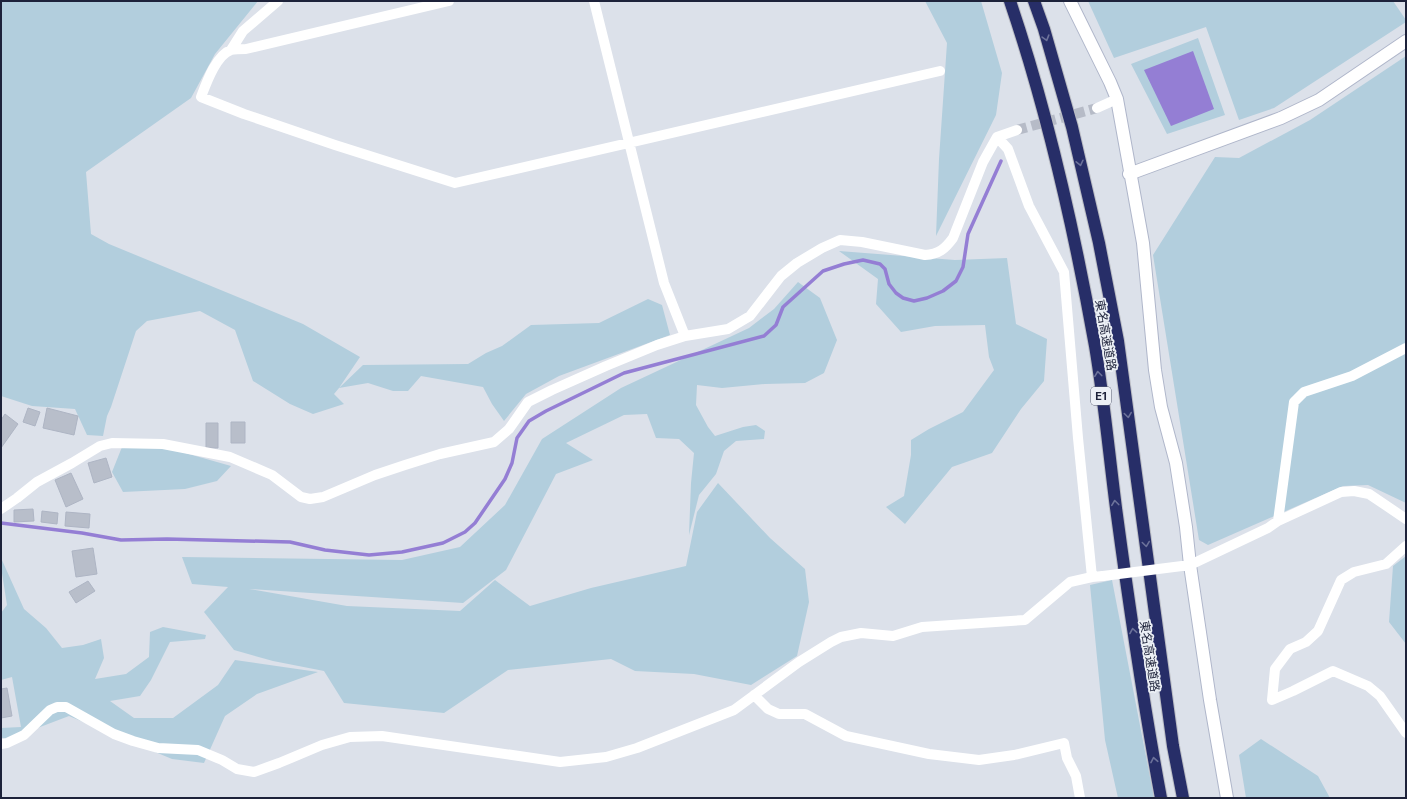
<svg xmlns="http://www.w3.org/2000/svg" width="1407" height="799" font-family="Inter,'Noto Sans JP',sans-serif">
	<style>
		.green { fill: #b2cedd }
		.water { fill: #947ed4 }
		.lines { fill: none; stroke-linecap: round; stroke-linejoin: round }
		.stream { stroke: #947ed4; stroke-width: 3.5 }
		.building { fill: #b8beca; stroke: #aeb5c4 }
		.street-tunnel { stroke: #b6bbc7; stroke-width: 10; stroke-dasharray: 10 5; stroke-linecap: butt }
		.secondary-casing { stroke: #afb6ca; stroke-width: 14 }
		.highway-casing { stroke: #bbbdc4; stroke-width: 14 }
		.street { stroke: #fff; stroke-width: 10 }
		.secondary { stroke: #fff; stroke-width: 12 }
		.highway { stroke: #272e68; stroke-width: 12 }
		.street-bridge { stroke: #fff; stroke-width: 10 }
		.oneway { stroke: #6c729a }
		.labels { text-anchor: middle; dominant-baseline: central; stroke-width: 3.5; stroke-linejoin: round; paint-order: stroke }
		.shield { fill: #ecf0f6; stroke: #5b6072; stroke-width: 1 }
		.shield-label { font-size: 11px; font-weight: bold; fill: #1d223a }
		.street-label { font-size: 12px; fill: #1d223a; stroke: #ecf0f6 }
	</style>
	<rect width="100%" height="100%" fill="#dce1ea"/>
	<!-- green -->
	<path class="green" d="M 1,1 L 258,1 L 215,54 L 191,98 L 86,172 L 91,234 L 109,244 L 303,324 L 360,357 L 339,388 L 363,365 L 468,364 L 486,353 L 502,346 L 531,325 L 599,323 L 648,299 L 662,305 L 670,335 L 559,376 L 526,394 L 504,421 L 492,404 L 483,387 L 421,376 L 408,391 L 393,391 L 368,383 L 339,388 L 334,394 L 344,404 L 313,414 L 290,404 L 253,381 L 235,330 L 200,311 L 147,321 L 136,331 L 111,407 L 107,416 L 103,436 L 87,435 L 75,409 L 32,406 L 1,396 Z
		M 925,1 L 981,1 L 1002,73 L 996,115 L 936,236 L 939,159 L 947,43 Z
		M 1088,1 L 1393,1 L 1406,20 L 1406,22 L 1274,108 L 1239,120 L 1206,27 L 1114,58 Z
		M 1198,38 L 1225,115 L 1167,134 L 1131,64 Z
		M 1406,56 L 1406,503 L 1368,485 L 1343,486 L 1208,545 L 1199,540 L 1153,255 L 1215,157 L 1239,158 L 1310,120 Z
		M 839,251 L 955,260 L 1007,258 L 1016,324 L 1047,339 L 1044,381 L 1021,409 L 992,453 L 952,467 L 905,524 L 886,507 L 904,496 L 911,455 L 911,440 L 929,429 L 963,412 L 994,370 L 989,357 L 985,325 L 935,326 L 901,332 L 876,304 L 878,279 Z
		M 798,282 L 820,298 L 837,340 L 824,373 L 805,383 L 765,384 L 722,388 L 697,385 L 696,405 L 708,427 L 715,436 L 743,427 L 756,425 L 765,431 L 764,439 L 736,441 L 724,451 L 716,474 L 699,495 L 689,535 L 691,483 L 694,453 L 679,439 L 656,438 L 647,414 L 624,415 L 566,443 L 593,460 L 556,474 L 506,570 L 463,603 L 249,589 L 347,606 L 460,611 L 495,580 L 530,606 L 591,588 L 686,566 L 697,512 L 718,483 L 770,538 L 805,569 L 809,602 L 797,656 L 751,685 L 694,674 L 635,671 L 611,659 L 508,670 L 444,713 L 344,703 L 324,671 L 273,661 L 234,650 L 204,612 L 228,587 L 192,584 L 182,557 L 402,560 L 460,547 L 505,505 L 542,439 L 621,388 L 749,328 L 774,309 Z
		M 122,447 L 164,447 L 231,466 L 217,481 L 185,489 L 123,492 L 112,472 Z
		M 1406,556 L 1406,644 L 1389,622 L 1393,566 Z
		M 1,558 L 24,609 L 46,628 L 62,648 L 83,645 L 101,639 L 104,658 L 95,679 L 126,674 L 149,657 L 150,632 L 163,627 L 206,635 L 205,639 L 170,642 L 151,680 L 140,696 L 110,701 L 134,718 L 173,718 L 218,685 L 235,660 L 318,672 L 257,694 L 225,716 L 204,763 L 172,759 L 69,716 L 6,740 L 1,737 L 1,728 L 21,727 L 12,677 L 1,680 L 1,613 L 7,605 L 1,567 Z
		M 1112,580 L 1154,798 L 1118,798 L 1105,740 L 1090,585 Z
		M 1261,739 L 1318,776 L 1330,798 L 1246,798 L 1239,755 Z"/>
	<!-- water -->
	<path class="water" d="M 1193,51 L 1214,109 L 1171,126 L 1144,70 Z"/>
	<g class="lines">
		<!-- stream -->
		<path class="stream" d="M 1,523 L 82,533 L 121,540 L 167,539 L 290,542 L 325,550 L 369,555 L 402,552 L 443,543 L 465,532 L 475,523 L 505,479 L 512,463 L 517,438 L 529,421 L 546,411 L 624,373 L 764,336 L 776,325 L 783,307 L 823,271 L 844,264 L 863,260 L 880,264 L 885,269 L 889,284 L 896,293 L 903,298 L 914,301 L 927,298 L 943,291 L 956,281 L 963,267 L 968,234 L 1001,161"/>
	</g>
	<!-- building -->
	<path class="building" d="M 28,408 L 40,412 L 35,426 L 23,422 Z
		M 47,408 L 78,416 L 74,435 L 43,428 Z
		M 5,414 L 18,424 L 1,448 L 1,420 Z
		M 231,422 L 245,422 L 245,443 L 231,443 Z
		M 206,423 L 218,423 L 218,448 L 206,448 Z
		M 106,458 L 112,477 L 94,483 L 88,463 Z
		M 71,473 L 83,499 L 66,507 L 55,480 Z
		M 33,509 L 34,521 L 14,522 L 14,510 Z
		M 42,511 L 58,513 L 57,524 L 41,522 Z
		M 66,512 L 90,514 L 89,528 L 65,526 Z
		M 93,548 L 97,574 L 76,577 L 72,551 Z
		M 88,581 L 95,591 L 76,603 L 69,592 Z
		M 7,688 L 12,716 L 1,718 L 1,689 Z"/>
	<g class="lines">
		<!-- street-tunnel -->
		<path class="street-tunnel" d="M 1017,130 L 1097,108"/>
		<defs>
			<path id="secondary" d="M 1070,1 L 1110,82 L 1117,99 L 1143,243 L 1155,370 L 1161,407 L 1176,463 L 1186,527 L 1190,565 L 1210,700 L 1227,798
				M 1129,174 L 1281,118 L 1319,100 L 1406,41"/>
			<path id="highway" d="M 1010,1 C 1048,113 1074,229 1095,346 C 1104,399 1109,454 1116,508 C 1129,605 1143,702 1161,798
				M 1034,1 L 1044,29 L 1072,127 L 1099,243 L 1118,341 L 1173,746 L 1183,798"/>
		</defs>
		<!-- secondary casing -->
		<use href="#secondary" class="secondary-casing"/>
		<!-- highway casing -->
		<use href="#highway" class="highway-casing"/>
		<!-- street -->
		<path class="street" d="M 449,1 L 246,49 C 242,49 235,49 231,50 C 216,55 206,84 201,97 L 244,114 L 335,145 L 455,183 L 940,71
			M 594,1 L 664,283 L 685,336
			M 231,50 L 243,31 L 278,1
			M 1097,108 L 1117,99
			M 997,137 L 1008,149 L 1029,206 L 1064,272 L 1078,438 L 1092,577
			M 1,509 L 17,498 L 37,482 L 72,463 L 100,446 L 112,443 L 163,444 L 230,457 L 272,475 L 301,497 L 310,499 L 323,497 L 375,475 L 405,465 L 440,454 L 494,442 L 509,429 L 528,402 L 552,390 L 606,366 L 657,345 L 685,336 L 728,329 L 750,316 L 781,276 L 797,263 L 822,248 L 840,240 L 862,242 L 925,255 C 939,254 945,249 953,238 L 983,162 L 997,137 L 1017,130
			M 1278,521 L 1294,402 L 1304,392 L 1352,376 L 1406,348
			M 1406,546 L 1386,564 L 1354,572 L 1341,580 L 1318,631 L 1306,642 L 1290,649 L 1275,669 L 1272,700 L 1293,691 L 1333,671 L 1368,686 L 1380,696 L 1406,733
			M 1184,566 L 1190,565 L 1268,528 L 1278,521 L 1341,492 L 1354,491 L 1369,494 L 1406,519
			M 754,695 L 768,709 L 779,714 L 805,714 L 846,736 L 929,754 L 979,760 L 1014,755 L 1064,743 L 1067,758 L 1076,776 L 1080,798
			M 1,744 L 7,743 L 24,735 L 50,710 L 57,707 L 66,707 L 114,734 L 133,741 L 158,748 L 198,750 L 222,760 L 237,769 L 254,772 L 279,763 L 322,745 L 350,737 L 382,736 L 560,762 L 606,757 L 637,748 L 734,710 L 799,662 L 831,642 L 841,637 L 861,633 L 893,636 L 922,627 L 1025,620 L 1070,582 L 1092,577 L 1103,576"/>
		<!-- secondary -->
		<use href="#secondary" class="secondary"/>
		<!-- highway -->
		<use href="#highway" class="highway"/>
		<!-- street-bridge -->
		<path class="street-bridge" d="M 1103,576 L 1182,566"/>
	</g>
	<!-- one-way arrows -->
	<defs><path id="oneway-chevron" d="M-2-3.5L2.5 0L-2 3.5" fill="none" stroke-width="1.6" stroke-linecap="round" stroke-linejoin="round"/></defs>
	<g class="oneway">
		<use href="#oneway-chevron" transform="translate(1046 38) rotate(74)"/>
		<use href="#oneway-chevron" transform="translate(1080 163) rotate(77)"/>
		<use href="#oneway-chevron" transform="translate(1098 374) rotate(-97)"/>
		<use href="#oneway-chevron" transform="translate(1128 415) rotate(82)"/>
		<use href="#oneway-chevron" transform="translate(1115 503) rotate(-97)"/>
		<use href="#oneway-chevron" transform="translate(1146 544) rotate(82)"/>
		<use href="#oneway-chevron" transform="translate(1133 631) rotate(-99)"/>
		<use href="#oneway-chevron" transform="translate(1154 760) rotate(-101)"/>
	</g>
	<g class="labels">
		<!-- shield labels -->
		<rect class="shield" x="1091" y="387" width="20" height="18" rx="3"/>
		<g class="shield-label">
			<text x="1101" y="396">E1</text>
		</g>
		<!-- street labels -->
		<g class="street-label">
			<text transform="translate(1106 335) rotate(80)">東名高速道路</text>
			<text transform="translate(1150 656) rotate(81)">東名高速道路</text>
		</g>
	</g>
	<!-- border -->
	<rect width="1407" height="799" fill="none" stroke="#1d223a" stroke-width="4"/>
</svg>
